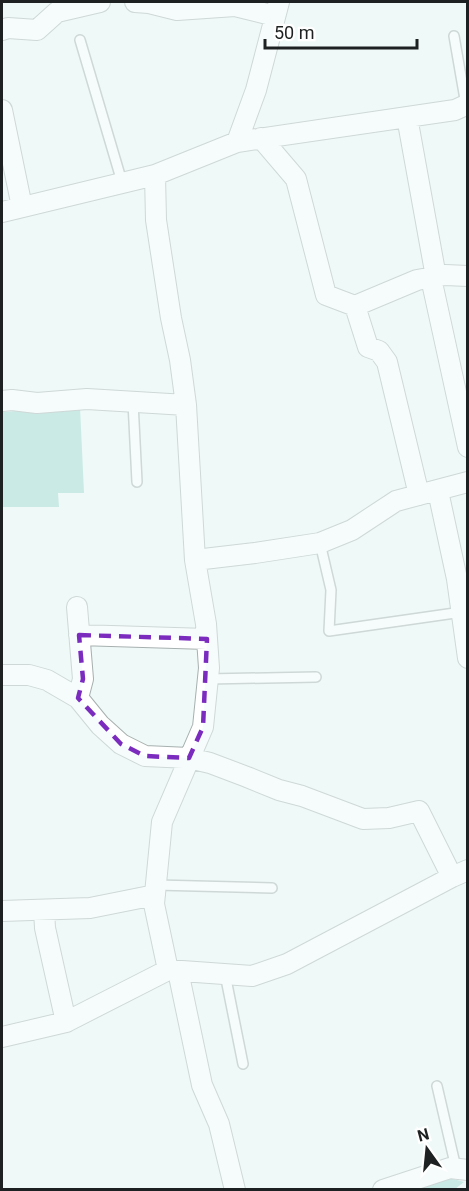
<svg xmlns="http://www.w3.org/2000/svg" width="469" height="1191" font-family="Roboto,sans-serif">
	<style>
		.green { fill: #9ed7ce }
		.lines { fill: none; stroke-linecap: round; stroke-linejoin: round }
		.lane-casing { stroke: #a7b0af; stroke-width: 12 }
		.street-casing { stroke: #a7b0af; stroke-width: 22 }
		.lane { stroke: #fff; stroke-width: 9 }
		.street { stroke: #fff; stroke-width: 20 }
		.marked { fill: none; stroke: #7b2cbf; stroke-width: 4.5; stroke-dasharray: 12 8; stroke-linejoin: round }
	</style>
	<rect width="100%" height="100%" fill="#eff9f7"/>
	<!-- green -->
	<path class="green" d="M 80,407 L 84,493 L 58,493 L 59,507 L 2,507 L 2,412 Z
		M 446,1177 L 464,1182 L 455,1189 L 407,1189 Z"/>
	<g class="lines">
		<defs>
			<path id="lane" d="M 454,36 L 466,105
				M 80,40 L 122,182
				M 133,402 L 137,482
				M 320,543 L 331,590 L 329,631 L 462,612
				M 208,679 L 316,677
				M 156,885 L 272,888
				M 225,974 L 243,1064
				M 437,1086 L 456,1168"/>
			<path id="street" d="M 135,2 L 149,3 L 177,10 L 235,6 L 275,16
				M 2,30 L 8,28 L 37,30 L 57,12 L 100,2
				M 2,110 L 22,207
				M 407,117 L 436,277
				M 261,138 L 296,179 L 326,295 L 355,306
				M 237,142 L 256,90 L 279,2
				M 155,175 L 156,220 L 171,318 L 180,360 L 186,405 L 195,560 L 206,624 L 209,668 L 203,727 L 162,822 L 154,904 L 168,970
				M 2,212 L 155,175 L 237,142 L 455,110 L 468,104
				M 431,278 L 468,447
				M 2,401 L 12,400 L 37,403 L 87,399 L 186,405
				M 438,491 L 457,579 L 468,658
				M 419,495 L 387,362 L 379,351 L 368,347 L 355,306 L 417,280 L 445,275 L 468,276
				M 195,560 L 255,553 L 320,543 L 352,530 L 396,501 L 468,482
				M 77,607 L 83,679 L 78,698
				M 79,635 L 207,639
				M 2,675 L 29,675 L 47,680 L 78,698 L 100,725 L 121,744 L 145,756 L 189,758 L 210,763 L 247,777 L 279,790 L 302,796 L 363,819 L 389,818 L 419,811 L 452,877
				M 44,910 L 45,928 L 66,1022
				M 2,911 L 90,908 L 155,895
				M 178,971 L 202,1085 L 219,1124 L 235,1190
				M 2,1037 L 66,1022 L 168,970 L 252,976 L 287,964 L 452,877 L 468,870
				M 383,1190 L 450,1168 L 468,1170"/>
		</defs>
		<!-- lane casing -->
		<use href="#lane" class="lane-casing"/>
		<!-- street casing -->
		<use href="#street" class="street-casing"/>
		<!-- lane -->
		<use href="#lane" class="lane"/>
		<!-- street -->
		<use href="#street" class="street"/>
	</g>
	<!-- marked area -->
	<path d="M0 0H469V1191H0ZM 79,635 L 207,639 L 203,727 L 189,758 L 145,756 L 121,744 L 78,698 L 83,679 Z" fill="#eff9f7" fill-opacity=".55" fill-rule="evenodd"/>
	<path class="marked" d="M 79,635 L 207,639 L 203,727 L 189,758 L 145,756 L 121,744 L 78,698 L 83,679 Z"/>
	<!-- border -->
	<rect width="469" height="1191" fill="none" stroke="#1e2121" stroke-width="6"/>
	<!-- north arrow -->
	<g transform="translate(427 1149) rotate(345)" stroke="#ffffff" stroke-width="4.5" paint-order="stroke">
	<path d="M0-4.5L10 22L0 15L-10 22Z" fill="#1e2121"/>
	<text y="-9" font-size="16" font-weight="bold" text-anchor="middle" fill="#1e2121">N</text>
	</g>
	<!-- scale -->
	<path d="M265 39v9h152v-9" fill="none" stroke="#1e2121" stroke-width="3"/>
	<text x="274" y="39" font-size="18" fill="#1e2121" stroke="#ffffff" stroke-width="4.5" paint-order="stroke">50 m</text>
</svg>
